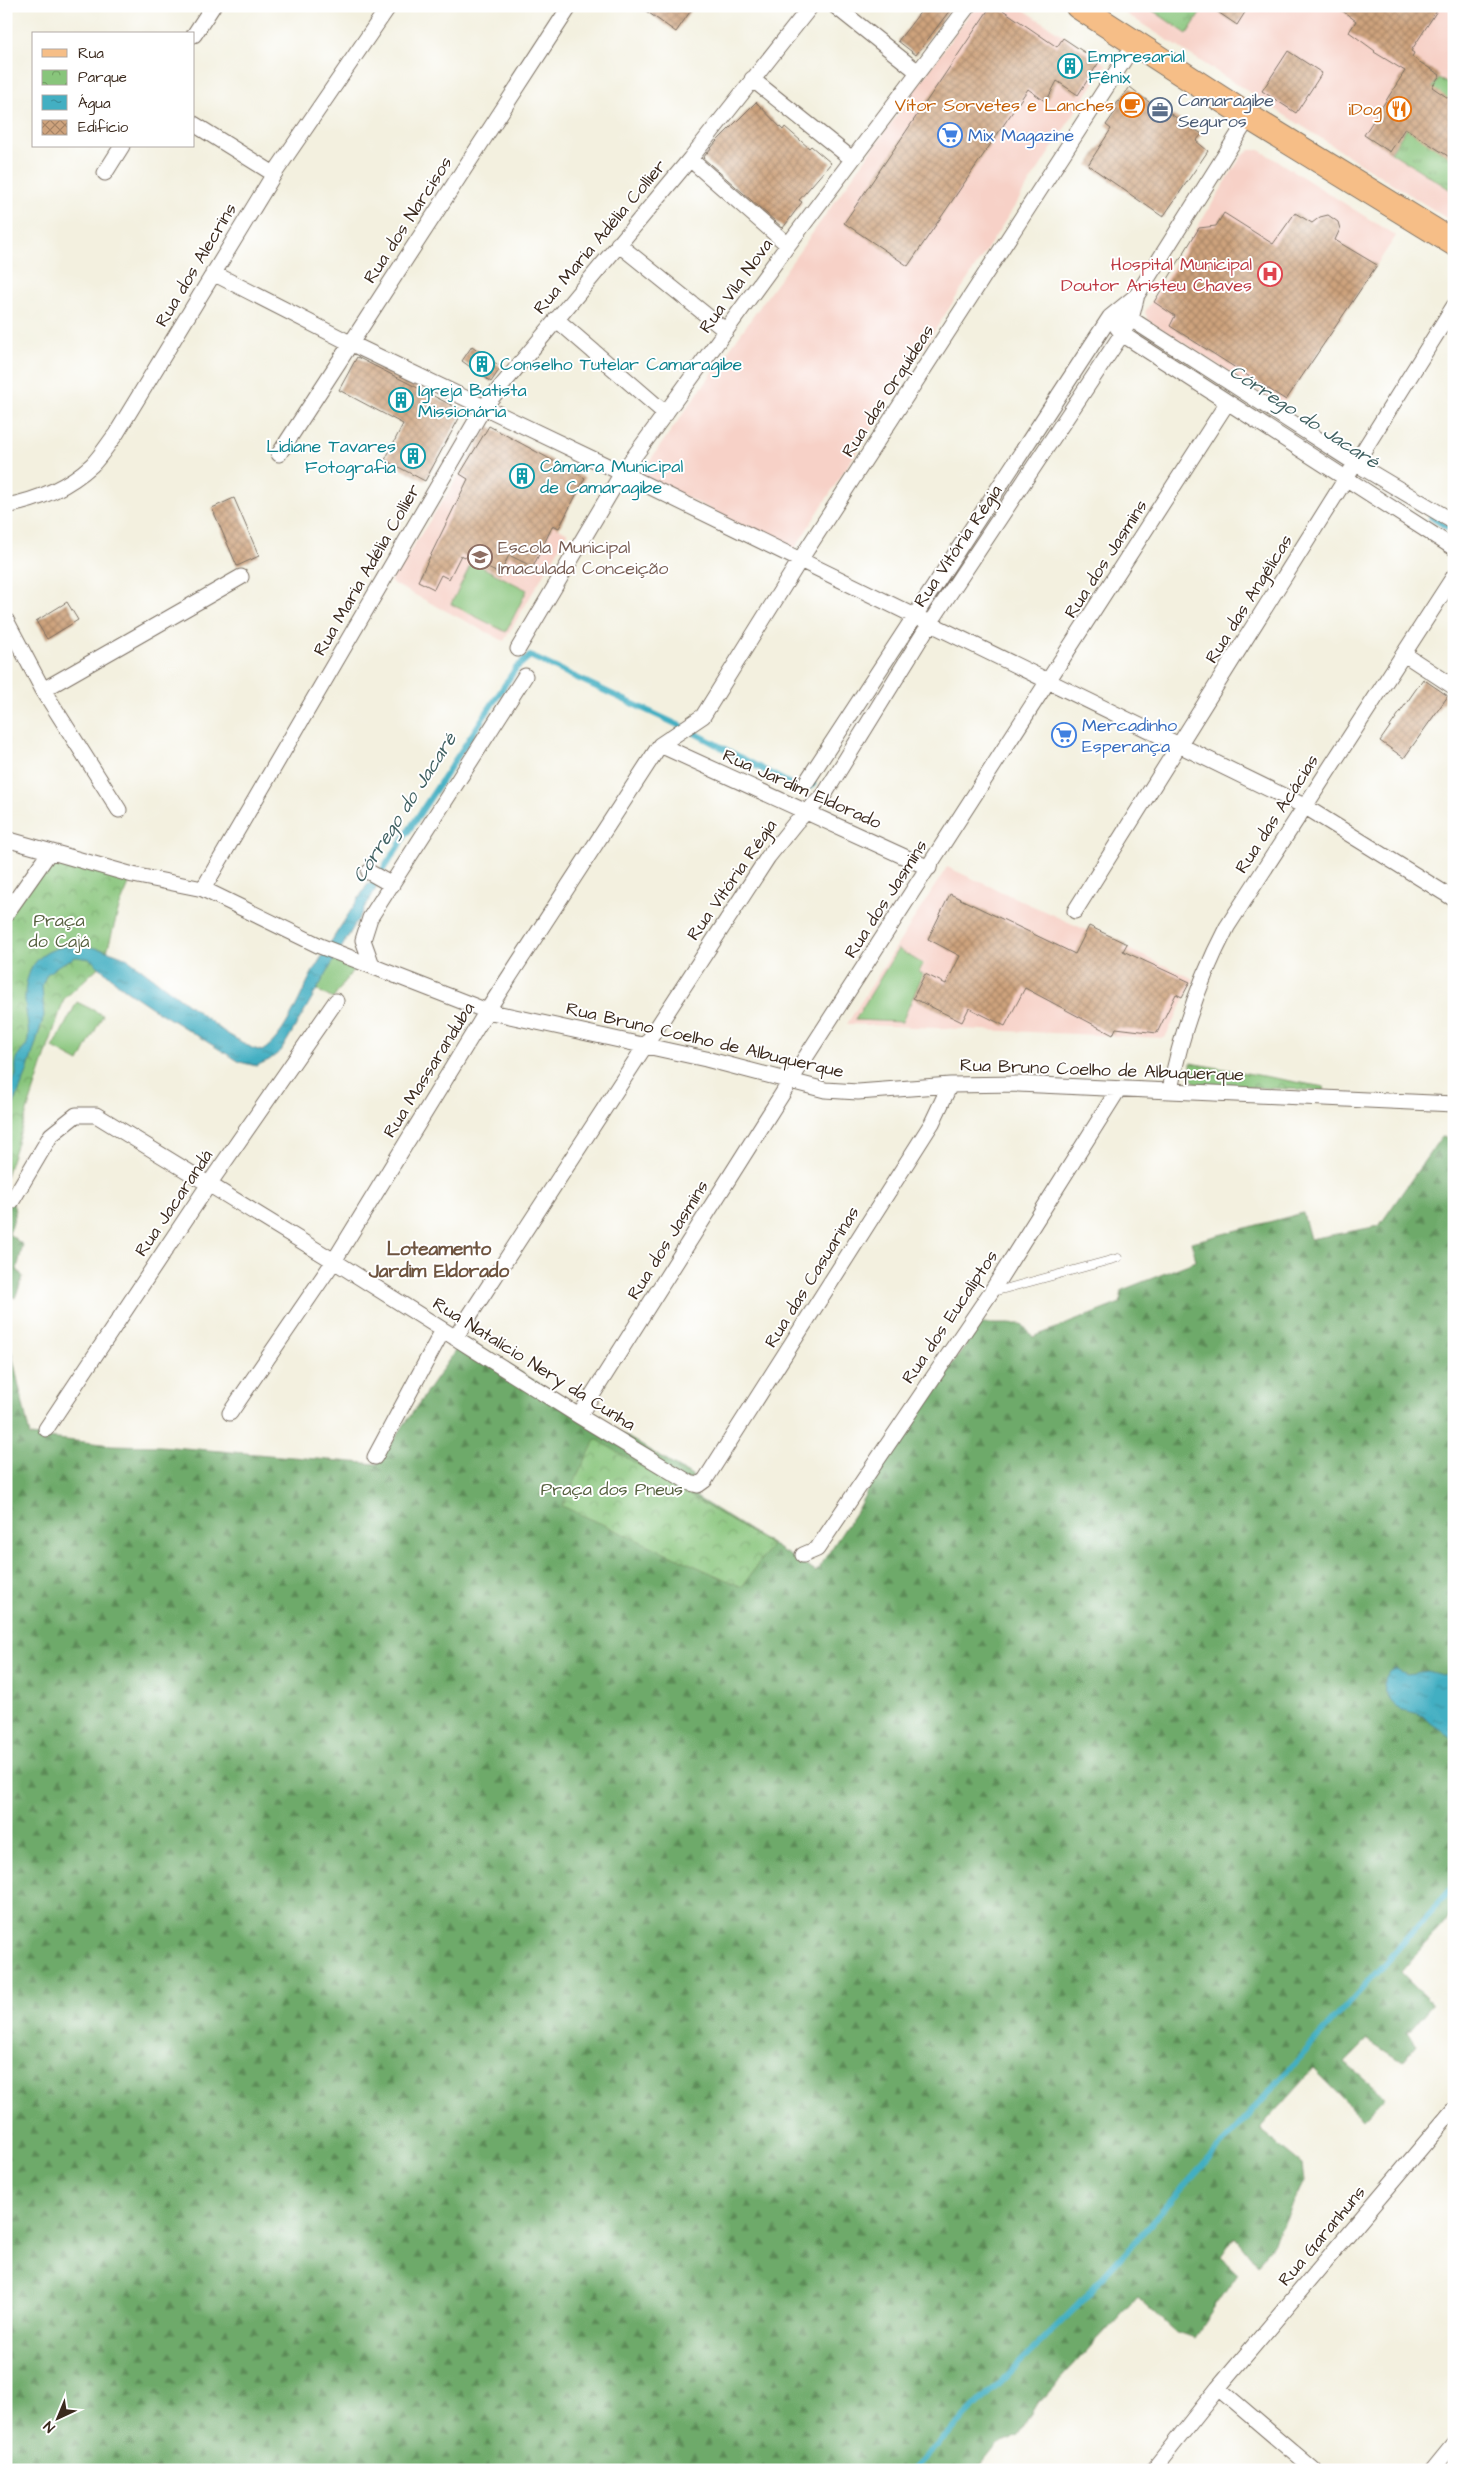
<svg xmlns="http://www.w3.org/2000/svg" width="1460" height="2476" font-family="'Architects Daughter',sans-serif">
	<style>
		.built { fill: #f7d1c7 }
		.grass { fill: url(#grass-tufts); stroke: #62784c }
		.forest { fill: url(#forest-firs); stroke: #546a44 }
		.park { fill: url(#park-crowns); stroke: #62784c }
		.garden { fill: #88c57b; stroke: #62784c }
		.water { fill: url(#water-ripples); stroke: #3f6c70 }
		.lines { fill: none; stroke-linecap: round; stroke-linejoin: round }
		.stream { stroke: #43afc2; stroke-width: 6 }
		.building { fill: url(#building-cross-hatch) }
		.service-casing { stroke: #7b6f62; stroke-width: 9 }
		.minor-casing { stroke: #7b6f62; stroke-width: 17 }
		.primary-casing { stroke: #7b6f62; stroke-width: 27 }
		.service { stroke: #fff; stroke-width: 8 }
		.minor { stroke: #fff; stroke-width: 15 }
		.primary { stroke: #f6be87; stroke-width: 25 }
		.labels { text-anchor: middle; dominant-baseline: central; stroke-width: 4; stroke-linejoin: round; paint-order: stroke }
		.culture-label { font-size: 18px; fill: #0d838f; stroke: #fff; text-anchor: start }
		.service-label { font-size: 18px; fill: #4e5e75; stroke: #fff; text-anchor: start }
		.food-label { font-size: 18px; fill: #c56008; stroke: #fff; text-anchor: end }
		.shop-label { font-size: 18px; fill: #366cbe; stroke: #fff; text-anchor: start }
		.street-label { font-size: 18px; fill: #3b2a1e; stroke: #fff }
		.health-label { font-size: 18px; fill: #be3a42; stroke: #fff; text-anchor: end }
		.education-label { font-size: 18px; fill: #785e54; stroke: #fff; text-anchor: start }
		.park-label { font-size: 18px; fill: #56603f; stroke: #fff }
		.water-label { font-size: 19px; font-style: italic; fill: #3e5f60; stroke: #fff }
		.neighbourhood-label { font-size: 19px; font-weight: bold; fill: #6e543f; stroke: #fff }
	</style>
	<defs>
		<pattern id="grass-tufts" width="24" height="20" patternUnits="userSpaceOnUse" patternTransform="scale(1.25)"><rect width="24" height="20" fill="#88c57b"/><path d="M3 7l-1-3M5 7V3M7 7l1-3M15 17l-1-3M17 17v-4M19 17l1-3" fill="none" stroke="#70a064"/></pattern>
		<pattern id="forest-firs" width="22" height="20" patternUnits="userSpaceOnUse" patternTransform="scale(1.25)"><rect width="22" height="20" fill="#6eaa6b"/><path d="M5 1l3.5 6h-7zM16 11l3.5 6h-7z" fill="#5c8b57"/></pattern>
		<pattern id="park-crowns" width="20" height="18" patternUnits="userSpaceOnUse" patternTransform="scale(1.25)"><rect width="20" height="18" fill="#88c57b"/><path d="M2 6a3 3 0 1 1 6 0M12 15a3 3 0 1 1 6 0" fill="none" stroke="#70a064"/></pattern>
		<pattern id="water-ripples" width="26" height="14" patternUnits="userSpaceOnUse" patternTransform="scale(1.25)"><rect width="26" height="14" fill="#43afc2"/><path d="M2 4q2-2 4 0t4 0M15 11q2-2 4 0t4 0" fill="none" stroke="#398f9d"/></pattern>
		<pattern id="building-cross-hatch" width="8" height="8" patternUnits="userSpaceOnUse" patternTransform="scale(1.25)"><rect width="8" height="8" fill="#cea37d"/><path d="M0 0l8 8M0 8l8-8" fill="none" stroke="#a88566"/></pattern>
	</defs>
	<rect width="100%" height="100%" fill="#fff"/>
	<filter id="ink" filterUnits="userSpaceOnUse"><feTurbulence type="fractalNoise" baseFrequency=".02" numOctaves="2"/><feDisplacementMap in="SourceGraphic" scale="10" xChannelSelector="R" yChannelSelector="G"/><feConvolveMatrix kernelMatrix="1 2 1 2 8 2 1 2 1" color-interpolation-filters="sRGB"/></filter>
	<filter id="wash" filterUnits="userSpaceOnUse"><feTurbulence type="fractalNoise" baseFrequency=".0096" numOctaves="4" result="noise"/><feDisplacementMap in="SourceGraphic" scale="20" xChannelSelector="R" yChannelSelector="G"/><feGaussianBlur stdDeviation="1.12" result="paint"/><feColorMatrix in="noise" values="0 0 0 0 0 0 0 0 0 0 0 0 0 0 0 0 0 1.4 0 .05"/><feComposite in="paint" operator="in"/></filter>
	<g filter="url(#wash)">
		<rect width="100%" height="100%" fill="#f3f0df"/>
		<!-- built -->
		<path class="built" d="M 975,6 L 1018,6 L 1106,64 L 793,551 L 640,474 Z
			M 1114,6 L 1454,6 L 1454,223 Z
			M 1250,150 L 1260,150 L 1396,236 L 1282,406 L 1148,320 L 1145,312 L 1241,157 Z
			M 460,474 L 568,533 L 504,641 L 390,582 Z
			M 947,867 L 1194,979 L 1165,1038 L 847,1024 Z"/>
		<!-- grass -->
		<path class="grass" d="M 1151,6 L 1199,6 L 1203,9 L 1187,34 L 1149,8 Z
			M 1439,78 L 1454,88 L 1454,192 L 1391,152 Z"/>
		<!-- forest -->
		<path class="forest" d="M 1441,1137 L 1454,1138 L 1454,1911 L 1401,1973 L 1432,2004 L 1407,2033 L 1417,2044 L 1402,2062 L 1368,2040 L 1345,2063 L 1385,2097 L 1363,2119 L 1313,2069 L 1259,2129 L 1302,2164 L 1304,2181 L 1284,2223 L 1258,2266 L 1235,2237 L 1221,2257 L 1238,2273 L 1194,2338 L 1174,2331 L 1137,2297 L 1037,2404 L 1019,2435 L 998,2444 L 977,2470 L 6,2470 L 6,1327 L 30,1436 L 112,1445 L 160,1446 L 377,1464 L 464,1338 L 692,1476 L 696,1497 L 816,1572 L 857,1510 L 882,1462 L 981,1324 L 1022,1324 L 1033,1337 L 1120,1303 L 1122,1290 L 1196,1261 L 1192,1242 L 1303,1213 L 1310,1239 L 1379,1226 Z
			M 6,1198 C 21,1206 13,1221 9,1234 L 23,1245 L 17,1269 L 23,1277 L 15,1298 L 6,1294 Z"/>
		<!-- park -->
		<path class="park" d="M 49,853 L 133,875 L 119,908 L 104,962 L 64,999 L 6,1176 L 6,914 Z
			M 1191,1063 L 1324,1087 L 1323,1091 L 1197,1084 L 1191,1079 Z
			M 596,1439 L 771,1545 L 742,1587 L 562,1506 Z"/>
		<!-- garden -->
		<path class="garden" d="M 472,562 L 527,590 L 506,632 L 451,604 Z
			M 898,949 L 923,964 L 919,972 L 923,974 L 902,1022 L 855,1020 Z
			M 337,952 L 359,961 L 333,999 L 317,990 Z
			M 77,1002 L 103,1015 L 79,1062 L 53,1048 Z"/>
		<!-- water -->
		<path class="water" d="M 368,884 L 377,887 L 281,1051 L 269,1060 L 256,1066 L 240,1062 L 157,1011 L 123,988 L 90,959 L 76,957 L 59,965 L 47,974 L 42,985 L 44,1016 L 26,1075 L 11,1111 L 10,1126 L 6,1137 C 6,1124 3,1107 6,1095 C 8,1088 14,1082 16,1075 C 16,1070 15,1064 17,1059 C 19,1052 27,1048 28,1040 C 30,1025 24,1010 25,995 C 27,935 87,940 127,958 L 226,1033 L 252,1048 L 262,1051 C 287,1036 301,991 316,966 C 332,939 350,912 368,884 Z
			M 1396,1669 L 1407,1674 L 1427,1671 L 1442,1675 L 1454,1672 L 1454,1739 C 1443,1732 1431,1726 1423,1716 C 1416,1712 1407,1712 1400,1709 C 1386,1702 1374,1673 1396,1669 Z"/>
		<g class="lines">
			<!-- stream -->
			<path class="stream" d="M 1431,517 L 1450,529
				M 368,892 L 516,668 L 530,656 L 689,730 L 792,785 L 806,789 L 813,784
				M 912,2470 L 1076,2307 L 1454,1886"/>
		</g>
		<g id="blocks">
			<!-- building -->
			<path class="building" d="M 639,6 L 694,6 L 676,32 Z
				M 925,6 L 953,6 L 916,55 L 898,41 Z
				M 991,6 L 997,6 L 1057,47 L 1063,38 L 1099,62 L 1078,95 L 1057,81 L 1046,102 L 1028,89 L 908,266 L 844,223 Z
				M 1209,6 L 1249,6 L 1237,25 Z
				M 1336,6 L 1440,6 L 1411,51 L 1414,53 L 1412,57 L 1440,75 L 1432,87 L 1454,102 L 1454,160 L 1405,128 L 1390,152 L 1364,135 L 1405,71 L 1374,52 L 1375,51 L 1349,32 L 1356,21 Z
				M 1288,51 L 1322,73 L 1296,113 L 1262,91 Z
				M 1130,87 L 1167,116 L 1169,113 L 1202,134 L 1196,141 L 1208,151 L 1163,217 L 1088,165 L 1111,129 L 1106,125 L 1117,109 L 1114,107 Z
				M 756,102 L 783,130 L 785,127 L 809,148 L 811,146 L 831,163 L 799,200 L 802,202 L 783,228 L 703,158 L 716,142 Z
				M 1224,213 L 1273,244 L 1295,213 L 1312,223 L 1320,217 L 1328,215 L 1338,222 L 1340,229 L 1335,240 L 1377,265 L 1286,400 L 1170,326 L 1175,316 L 1154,302 L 1199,228 L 1216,226 Z
				M 472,346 L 501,367 L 491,382 L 462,361 Z
				M 357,357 L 463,411 L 425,481 L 385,460 L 403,424 L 339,390 Z
				M 489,426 L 585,478 L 559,528 L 553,525 L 533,567 L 509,555 L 500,574 L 461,555 L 449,579 L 441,575 L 434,589 L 418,581 L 468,479 L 460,474 Z
				M 234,498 L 259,556 L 237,566 L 212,508 Z
				M 67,602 L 78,620 L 47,639 L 36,621 Z
				M 1423,679 L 1448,696 L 1404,758 L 1380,741 Z
				M 950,894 L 1075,954 L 1089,926 L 1127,944 L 1123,951 L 1190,982 L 1182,997 L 1176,994 L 1157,1033 L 1116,1028 L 1113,1035 L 1025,988 L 1005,1026 L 969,1008 L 962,1022 L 913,998 L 925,974 L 946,984 L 960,956 L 928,939 Z"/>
		</g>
	</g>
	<g filter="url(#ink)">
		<use href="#blocks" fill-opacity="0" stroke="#7b6f62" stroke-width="1"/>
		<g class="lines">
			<defs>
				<path id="service" d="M 993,1292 L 1118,1258"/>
				<path id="minor" d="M 835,6 L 918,72
					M 194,35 L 213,6
					M 752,79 L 852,159
					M 194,124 L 274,174
					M 690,159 L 788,245
					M 105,173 L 122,146
					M 618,244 L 726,331
					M 213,273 L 350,343 L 622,473 L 1304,806 L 1454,899
					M 1122,318 L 1131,319 L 1355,463 L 1454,522
					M 556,319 L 666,414
					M 1117,327 L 1122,334 L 1454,548
					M 279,454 L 570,6
					M 6,506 C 38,500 68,487 92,465 C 101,456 108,444 116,434 L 274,174 L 389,6
					M 6,620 L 43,690 L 119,810
					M 518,649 L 622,473 L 788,245 L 968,6
					M 1404,654 L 1454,687
					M 43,690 L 241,577
					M 660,745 L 929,868
					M 807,781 L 1110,317 L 1137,295
					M 6,839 L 133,875 L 203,889 L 320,946 L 487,1011 L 706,1059 L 825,1090 L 858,1092 L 950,1085 L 1018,1084 L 1454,1104
					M 369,872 L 392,885
					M 203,889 L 484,407 L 690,159 L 811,6
					M 1075,911 L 1454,306
					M 6,914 L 49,853
					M 372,965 L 363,940 L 370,918 L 525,676
					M 1170,1090 C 1181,1033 1200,979 1227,927 L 1454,576
					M 12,1201 L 51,1135 L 76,1115 L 96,1115 L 334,1261 L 579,1416 L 690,1483 L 698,1485 L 705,1480 L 932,1123 L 950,1085
					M 455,1338 L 768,857 L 796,822 L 824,795 L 930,623 L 1122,334 L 1131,319 L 1137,295 L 1249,117
					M 230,1413 L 334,1261 L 487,1011 L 660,745 L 703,716 L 800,560 L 1135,43
					M 579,1416 L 791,1080 L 1227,403
					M 46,1429 L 209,1184 L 336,1001
					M 375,1457 L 443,1330
					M 803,1555 L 817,1549 L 991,1292 L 1118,1090
					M 1218,2388 L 1314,2470
					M 1153,2470 L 1218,2388 L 1454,2109
					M 1432,2470 L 1454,2443"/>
				<path id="primary" d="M 1078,6 L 1249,117 L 1454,243"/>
			</defs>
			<!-- service casing -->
			<use href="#service" class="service-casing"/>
			<!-- minor casing -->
			<use href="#minor" class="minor-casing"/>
			<!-- primary casing -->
			<use href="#primary" class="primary-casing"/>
			<!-- service -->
			<use href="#service" class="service"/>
			<!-- minor -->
			<use href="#minor" class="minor"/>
			<!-- primary -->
			<use href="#primary" class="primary"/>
		</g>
	</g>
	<!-- icons -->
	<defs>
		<symbol id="building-ring" viewBox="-11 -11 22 22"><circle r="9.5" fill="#fff" stroke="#0f9aa8" stroke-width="1.5"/><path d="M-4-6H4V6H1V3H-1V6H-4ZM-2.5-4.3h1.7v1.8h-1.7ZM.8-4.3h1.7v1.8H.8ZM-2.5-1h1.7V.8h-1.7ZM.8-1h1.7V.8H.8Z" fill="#0f9aa8"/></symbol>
		<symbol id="cafe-ring" viewBox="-11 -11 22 22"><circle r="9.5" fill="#fff" stroke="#e8710a" stroke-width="1.5"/><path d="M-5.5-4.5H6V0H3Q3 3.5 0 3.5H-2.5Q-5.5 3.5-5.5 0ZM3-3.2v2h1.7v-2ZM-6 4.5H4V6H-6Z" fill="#e8710a"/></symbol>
		<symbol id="restaurant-ring" viewBox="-11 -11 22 22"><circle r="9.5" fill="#fff" stroke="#e8710a" stroke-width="1.5"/><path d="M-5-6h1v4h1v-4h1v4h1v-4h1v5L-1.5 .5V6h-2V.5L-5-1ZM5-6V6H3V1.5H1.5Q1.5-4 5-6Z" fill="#e8710a"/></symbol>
		<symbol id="office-ring" viewBox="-11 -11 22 22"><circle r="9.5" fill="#fff" stroke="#5c6f8a" stroke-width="1.5"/><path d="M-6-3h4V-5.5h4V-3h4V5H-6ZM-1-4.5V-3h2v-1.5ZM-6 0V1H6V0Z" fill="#5c6f8a"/></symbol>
		<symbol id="supermarket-ring" viewBox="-11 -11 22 22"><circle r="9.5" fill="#fff" stroke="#3f7fe0" stroke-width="1.5"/><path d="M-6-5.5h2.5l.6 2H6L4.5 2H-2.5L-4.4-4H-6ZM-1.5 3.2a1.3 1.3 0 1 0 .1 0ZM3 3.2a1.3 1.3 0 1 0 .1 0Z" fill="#3f7fe0"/></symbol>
		<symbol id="hospital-ring" viewBox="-11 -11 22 22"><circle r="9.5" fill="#fff" stroke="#e0444e" stroke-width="1.5"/><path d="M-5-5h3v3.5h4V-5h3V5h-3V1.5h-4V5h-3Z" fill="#e0444e"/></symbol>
		<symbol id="school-ring" viewBox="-11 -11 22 22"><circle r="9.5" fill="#fff" stroke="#8d6e63" stroke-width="1.5"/><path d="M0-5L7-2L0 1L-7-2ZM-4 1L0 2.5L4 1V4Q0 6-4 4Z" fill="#8d6e63"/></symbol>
	</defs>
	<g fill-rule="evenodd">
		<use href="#building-ring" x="1056" y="52" width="28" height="28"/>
		<use href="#cafe-ring" x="1118" y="91" width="28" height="28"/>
		<use href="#restaurant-ring" x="1385" y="95" width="28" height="28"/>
		<use href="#office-ring" x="1146" y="96" width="28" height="28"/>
		<use href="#supermarket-ring" x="936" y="121" width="28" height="28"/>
		<use href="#hospital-ring" x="1256" y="260" width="28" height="28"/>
		<use href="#building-ring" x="468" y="350" width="28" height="28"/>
		<use href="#building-ring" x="387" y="386" width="28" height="28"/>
		<use href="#building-ring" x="399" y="442" width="28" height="28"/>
		<use href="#building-ring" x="508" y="462" width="28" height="28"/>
		<use href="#school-ring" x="466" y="543" width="28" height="28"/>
		<use href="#supermarket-ring" x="1050" y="721" width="28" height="28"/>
	</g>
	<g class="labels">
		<!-- culture labels -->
		<g class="culture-label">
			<text x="1088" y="56">Empresarial<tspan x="1088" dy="21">Fênix</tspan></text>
			<text x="500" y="364">Conselho Tutelar Camaragibe</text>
			<text x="418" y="390">Igreja Batista<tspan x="418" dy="21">Missionária</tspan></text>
			<text x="396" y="446" text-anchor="end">Lidiane Tavares<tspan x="396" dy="21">Fotografia</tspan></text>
			<text x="540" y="466">Câmara Municipal<tspan x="540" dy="21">de Camaragibe</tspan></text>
		</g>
		<!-- service labels -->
		<g class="service-label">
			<text x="1178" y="100">Camaragibe<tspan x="1178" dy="21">Seguros</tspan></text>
		</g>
		<!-- food labels -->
		<g class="food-label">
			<text x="1114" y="105">Vítor Sorvetes e Lanches</text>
			<text x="1382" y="109">iDog</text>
		</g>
		<!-- shop labels -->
		<g class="shop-label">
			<text x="968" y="135">Mix Magazine</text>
			<text x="1082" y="725">Mercadinho<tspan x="1082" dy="21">Esperança</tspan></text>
		</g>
		<!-- street labels -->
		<g class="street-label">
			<text transform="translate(408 220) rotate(-57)">Rua dos Narcisos</text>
			<text transform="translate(600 237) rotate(-50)">Rua Maria Adélia Collier</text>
			<text transform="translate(196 265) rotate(-59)">Rua dos Alecrins</text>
			<text transform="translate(736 286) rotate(-54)">Rua Vila Nova</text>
			<text transform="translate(888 391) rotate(-57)">Rua das Orquídeas</text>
			<text transform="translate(958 546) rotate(-56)">Rua Vitória Régia</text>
			<text transform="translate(1106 559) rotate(-57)">Rua dos Jasmins</text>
			<text transform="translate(367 570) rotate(-60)">Rua Maria Adélia Collier</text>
			<text transform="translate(1249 599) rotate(-58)">Rua das Angélicas</text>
			<text transform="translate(802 789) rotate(24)">Rua Jardim Eldorado</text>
			<text transform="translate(1277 814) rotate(-57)">Rua das Acácias</text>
			<text transform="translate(732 880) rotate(-55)">Rua Vitória Régia</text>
			<text transform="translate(886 899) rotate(-57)">Rua dos Jasmins</text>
			<text transform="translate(705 1040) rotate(13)">Rua Bruno Coelho de Albuquerque</text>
			<text transform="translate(429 1070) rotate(-58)">Rua Massaranduba</text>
			<text transform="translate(1102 1070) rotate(2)">Rua Bruno Coelho de Albuquerque</text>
			<text transform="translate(174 1203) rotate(-56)">Rua Jacarandá</text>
			<text transform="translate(668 1240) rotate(-58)">Rua dos Jasmins</text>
			<text transform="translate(812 1277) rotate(-58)">Rua das Casuarinas</text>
			<text transform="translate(950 1317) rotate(-56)">Rua dos Eucaliptos</text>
			<text transform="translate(534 1364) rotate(32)">Rua Natalício Nery da Cunha</text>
			<text transform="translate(1322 2236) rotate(-50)">Rua Garanhuns</text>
		</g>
		<!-- health labels -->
		<g class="health-label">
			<text x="1252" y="264">Hospital Municipal<tspan x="1252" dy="21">Doutor Aristeu Chaves</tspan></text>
		</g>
		<!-- education labels -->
		<g class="education-label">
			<text x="498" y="547">Escola Municipal<tspan x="498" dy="21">Imaculada Conceição</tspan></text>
		</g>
		<!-- park labels -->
		<g class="park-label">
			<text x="59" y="920">Praça<tspan x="59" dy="21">do Cajá</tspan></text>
			<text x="612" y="1489">Praça dos Pneus</text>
		</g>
		<!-- water labels -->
		<g class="water-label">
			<text transform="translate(1304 417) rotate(33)">Córrego do Jacaré</text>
			<text transform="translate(405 808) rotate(-57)">Córrego do Jacaré</text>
		</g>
		<!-- neighbourhood labels -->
		<g class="neighbourhood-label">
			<text x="439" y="1249">Loteamento<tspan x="439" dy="22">Jardim Eldorado</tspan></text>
		</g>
	</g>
	<!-- margin -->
	<rect width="1460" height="2476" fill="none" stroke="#fff" stroke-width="25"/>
	<!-- legend -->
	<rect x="32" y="32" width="162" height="115" fill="#ffffff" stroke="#b1aaa5"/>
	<rect x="42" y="49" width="25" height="8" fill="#f6be87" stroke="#b1aaa5"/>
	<text x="78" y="58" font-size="15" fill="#3b2a1e">Rua</text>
	<rect x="42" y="70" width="25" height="15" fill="url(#park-crowns)" stroke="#b1aaa5"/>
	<text x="78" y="82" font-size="15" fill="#3b2a1e">Parque</text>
	<rect x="42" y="95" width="25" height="15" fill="url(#water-ripples)" stroke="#b1aaa5"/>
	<text x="78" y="108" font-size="15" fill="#3b2a1e">Água</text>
	<rect x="42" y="120" width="25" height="15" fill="url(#building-cross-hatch)" stroke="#b1aaa5"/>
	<text x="78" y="132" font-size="15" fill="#3b2a1e">Edifício</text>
	<!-- north arrow -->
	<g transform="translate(58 2418) rotate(224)" stroke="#ffffff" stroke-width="4" paint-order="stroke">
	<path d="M0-4L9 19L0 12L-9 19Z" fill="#3b2a1e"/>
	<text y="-8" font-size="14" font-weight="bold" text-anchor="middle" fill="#3b2a1e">N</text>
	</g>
</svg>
